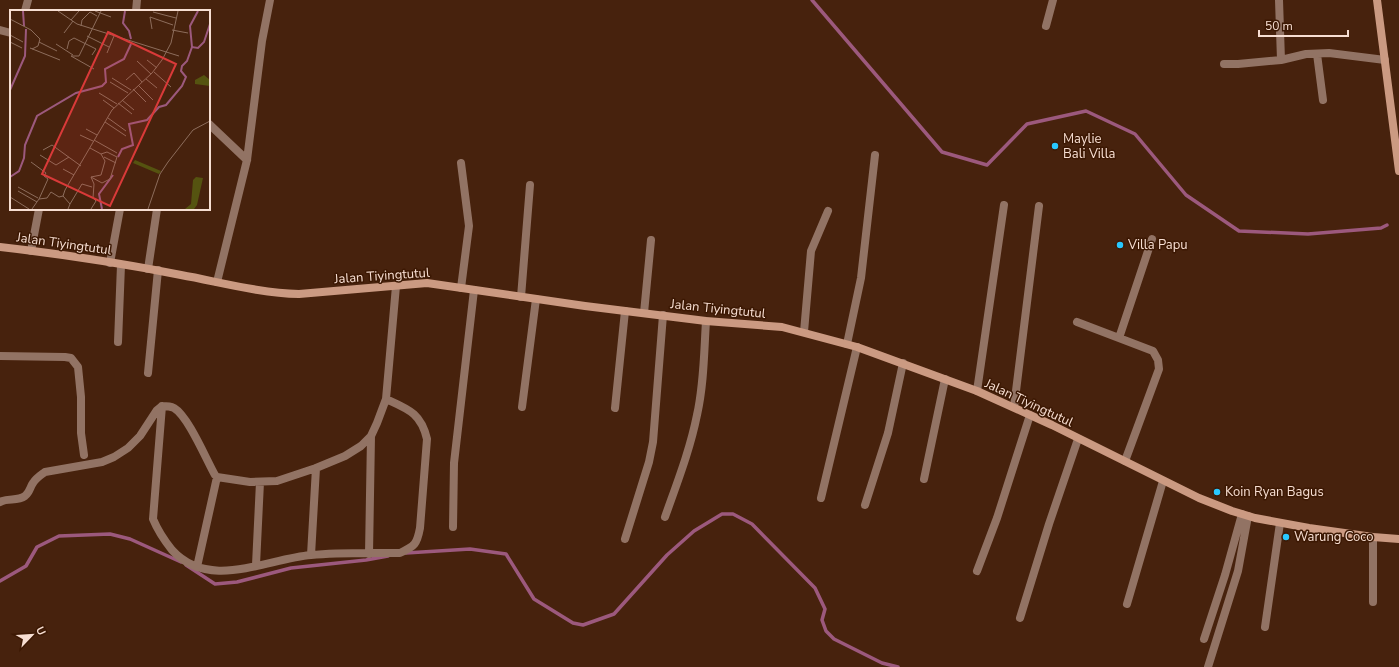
<svg xmlns="http://www.w3.org/2000/svg" width="1399" height="667" font-family="'Nunito Sans',sans-serif">
	<style>
		.lines { fill: none; stroke-linecap: round; stroke-linejoin: round }
		.stream { stroke: #9c597d; stroke-width: 3.5 }
		.street { stroke: #927364; stroke-width: 8 }
		.secondary { stroke: #cb9a82; stroke-width: 8 }
		.poi-dot { fill: #28c8ff; stroke: #3c1803; stroke-width: 1.5 }
		.labels { text-anchor: middle; dominant-baseline: central; stroke-width: 3; stroke-linejoin: round; paint-order: stroke }
		.poi-label { font-size: 13px; fill: #f7ded2; stroke: #3c1803; text-anchor: start }
		.street-label { font-size: 13px; fill: #f7ded2; stroke: #3c1803 }
		.inset-river { fill: none; stroke: #9c597d; stroke-width: 2 }
		.inset-road { fill: none; stroke: #8d6d5c; stroke-width: 1 }
		.view { fill: #d93a39; fill-opacity: 0.15; stroke: #d93a39; stroke-width: 2 }
		.inset-edge { fill: none; stroke: #f7ded2; stroke-width: 2 }
	</style>
	<rect width="100%" height="100%" fill="#47220d"/>
	<g class="lines">
		<!-- stream -->
		<path class="stream" d="M 812,0 L 942,152 L 987,165 L 1027,124 L 1086,111 L 1135,134 L 1186,195 L 1239,231 L 1308,234 L 1381,228 L 1387,225
			M 406,553 L 470,549 L 506,554 L 534,599 L 573,623 L 583,625 L 614,614 L 667,555 L 694,531 L 722,514 L 733,514 L 752,524 L 815,588 L 825,609 L 822,620 L 826,631 L 834,639 L 882,663 L 898,667
			M 186,565 L 215,584 L 237,582 L 291,568 L 366,560 L 388,556
			M 0,581 L 26,566 L 37,547 L 59,536 L 110,534 L 130,539 L 181,562"/>
		<!-- street -->
		<path class="street" d="M 1279,0 L 1281,60
			M 25,11 L 28,0
			M 136,11 L 137,0
			M 1046,26 L 1053,0
			M 0,30 L 11,33
			M 1317,54 L 1323,100
			M 1224,64 L 1238,64 L 1281,60 L 1306,54 L 1329,53 L 1385,60
			M 209,124 L 247,160
			M 31,251 L 39,209
			M 110,263 L 120,209
			M 148,269 L 157,209
			M 217,282 L 247,160 L 262,41 L 270,0
			M 461,288 L 469,226 L 461,163
			M 521,297 L 530,185
			M 644,313 L 651,240
			M 1077,322 L 1153,351 L 1158,360 L 1159,369 L 1125,461
			M 804,332 L 811,251 L 828,211
			M 1119,338 L 1152,239
			M 118,342 L 121,265
			M 847,344 L 861,278 L 875,155
			M 0,356 L 65,357 L 71,358 L 78,367 L 81,397 L 81,433 L 84,455
			M 148,373 L 158,270
			M 977,391 L 1004,205
			M 162,406 L 153,519 C 158,531 164,540 172,550 C 209,591 266,559 311,555 C 340,552 370,553 400,553 C 415,546 417,544 420,528 L 427,439 C 421,413 408,409 386,399
			M 522,407 L 536,299
			M 1014,407 L 1039,206
			M 615,408 L 625,311
			M 924,479 L 945,379
			M 821,498 L 857,347
			M 0,502 C 8,497 17,502 25,496 C 30,492 30,487 33,483 C 36,478 41,475 45,472 L 102,462 L 114,457 L 128,448 L 140,436 L 157,410 L 162,406 C 167,406 170,406 174,408 C 188,416 206,459 215,475 L 217,477 L 250,482 L 277,481 L 316,468 L 345,456 L 361,446 L 371,436 L 377,423 L 386,399 L 396,286
			M 865,505 L 888,433 L 903,363
			M 665,517 C 677,483 690,450 697,415 C 704,384 704,352 706,321
			M 453,527 L 454,463 L 474,290
			M 1373,537 L 1373,602
			M 625,539 L 649,462 L 653,442 L 663,315
			M 369,554 L 371,436
			M 311,555 L 316,468
			M 256,565 L 260,482
			M 197,567 L 217,477
			M 977,571 L 997,518 L 1030,415
			M 1127,604 L 1163,481
			M 1020,618 L 1049,524 L 1078,439
			M 1265,627 L 1280,523
			M 1204,639 L 1225,575 L 1242,514
			M 1208,667 L 1238,571 L 1248,516"/>
		<!-- secondary -->
		<path class="secondary" d="M 1377,0 L 1399,171
			M 0,247 C 61,254 121,263 181,275 C 220,282 259,293 299,294 L 427,283 L 585,306 L 706,321 L 782,327 L 857,347 L 977,391 L 1052,425 L 1199,498 L 1232,511 L 1255,518 L 1309,528 L 1373,537 L 1399,539"/>
	</g>
	<!-- markers -->
	<g class="poi-dot">
		<circle cx="1055" cy="146" r="4"/>
		<circle cx="1120" cy="245" r="4"/>
		<circle cx="1217" cy="492" r="4"/>
		<circle cx="1286" cy="537" r="4"/>
	</g>
	<g class="labels">
		<!-- poi labels -->
		<g class="poi-label">
			<text x="1063" y="139">Maylie<tspan x="1063" dy="15">Bali Villa</tspan></text>
			<text x="1128" y="245">Villa Papu</text>
			<text x="1225" y="492">Koin Ryan Bagus</text>
			<text x="1294" y="537">Warung Coco</text>
		</g>
		<!-- street labels -->
		<g class="street-label">
			<text transform="translate(64 244) rotate(8)">Jalan Tiyingtutul</text>
			<text transform="translate(382 276) rotate(-4)">Jalan Tiyingtutul</text>
			<text transform="translate(718 309) rotate(6)">Jalan Tiyingtutul</text>
			<text transform="translate(1029 403) rotate(25)">Jalan Tiyingtutul</text>
		</g>
	</g>
	<!-- overview -->
	<g transform="translate(10 10)">
		<rect width="200" height="200" fill="#47220d"/>
		<path d="M 194,65 L 200,70 L 200,76 L 185,74 L 185,70 ZM 125,150 L 151,161 L 149,164 L 123,153 ZM 186,167 L 193,168 L 187,195 L 184,199 L 175,199 L 181,194 L 183,170 Z" fill="#555310"/>
		<path class="inset-river" d="M 13,1 L 14,16M 115,1 L 113,13 L 119,21 L 121,29M 182,37 L 180,16 L 188,1M 0,80 L 15,46 L 16,19M 108,147 L 112,139 L 123,135 L 119,114 L 137,110 L 149,97 L 156,95 L 172,76 L 176,67 L 171,61 L 172,56 L 177,51 L 182,37 L 188,38 L 194,32 L 200,14M 0,167 L 9,161 L 14,148 L 15,135 L 27,106 L 66,83 L 92,76 L 96,72 L 95,59 L 114,49 L 121,34M 92,199 L 89,184 L 103,165"/>
		<path class="inset-road" d="M 48,1 L 67,14 L 169,46M 85,1 L 101,7M 143,2 L 166,8M 0,9 L 21,20 L 30,29 L 28,36 L 22,39M 61,10 L 69,1M 71,16 L 72,10 L 80,2 L 87,6M 142,19 L 140,7 L 163,15M 162,20 L 178,23M 54,23 L 63,11M 0,25 L 13,32M 77,26 L 99,37M 0,32 L 12,38M 29,32 L 47,41M 46,34 L 63,45M 20,38 L 50,50M 57,39 L 59,31 L 64,28 L 86,39 L 82,45M 97,43 L 104,26M 61,46 L 69,46 L 91,1M 61,46 L 84,59M 137,50 L 147,58M 127,51 L 141,64M 144,62 L 161,77M 102,68 L 121,80M 136,69 L 147,78M 116,70 L 124,63 L 132,72M 100,72 L 118,83M 128,75 L 143,90M 123,79 L 136,92M 89,83 L 107,94M 93,90 L 104,98M 112,90 L 124,100M 108,93 L 122,104M 98,108 L 116,121M 95,112 L 116,126M 76,119 L 87,125M 70,125 L 83,131M 84,130 L 107,143M 80,138 L 91,144 L 95,151 L 91,165 L 81,167 L 84,174 L 83,188 L 86,191 L 81,199M 33,140 L 42,135 L 71,156M 30,145 L 46,155 L 59,147M 94,147 L 106,153M 21,152 L 36,163 L 34,166 L 38,169 L 29,189M 53,159 L 64,165M 81,167 L 92,173 L 100,169 L 107,147 L 97,142 L 91,144M 8,177 L 28,188M 8,181 L 27,192M 0,187 L 19,199M 60,194 L 72,174 L 82,177M 22,199 L 29,189 L 37,188 L 41,182 L 49,187 L 53,186M 58,199 L 60,194 L 53,186 L 55,180 L 102,100 L 142,63 L 152,50 L 161,33 L 168,1M 138,199 L 150,164 L 158,152 L 183,120 L 200,111"/>
		<path class="view" d="M 98,22 L 166,54 L 100,196 L 32,164 Z"/>
		<rect width="200" height="200" class="inset-edge"/>
	</g>
	<!-- north arrow -->
	<g transform="translate(32 635) rotate(65)" stroke="#3c1803" stroke-width="3" paint-order="stroke">
	<path d="M0-3L7 15L0 10L-7 15Z" fill="#f7ded2"/>
	<text y="-6" font-size="11" font-weight="bold" text-anchor="middle" fill="#f7ded2">U</text>
	</g>
	<!-- scale -->
	<path d="M1259 30v6h89v-6" fill="none" stroke="#f7ded2" stroke-width="2"/>
	<text x="1265" y="30" font-size="12" fill="#f7ded2" stroke="#3c1803" stroke-width="3" paint-order="stroke">50 m</text>
</svg>
